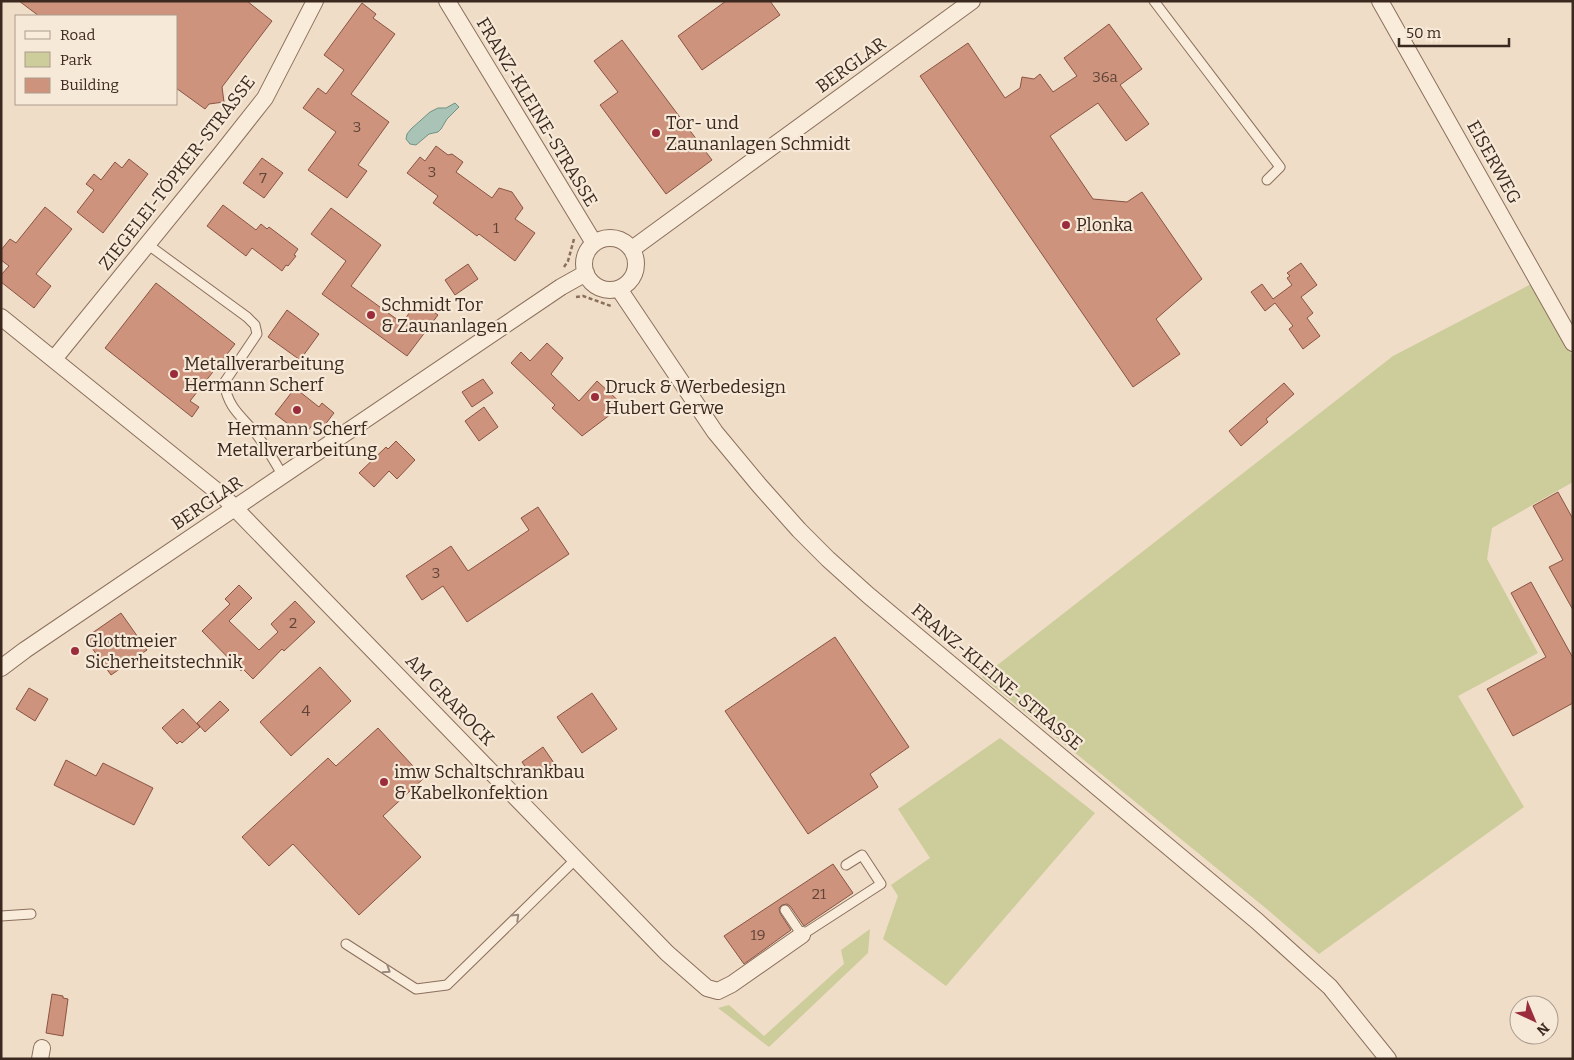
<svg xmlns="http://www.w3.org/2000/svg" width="1574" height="1060" font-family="Bitter,serif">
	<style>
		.green { fill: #cdcc9b }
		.water { fill: #a9c3b7; stroke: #6f9284 }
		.building { fill: #cd937d; stroke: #8a5442 }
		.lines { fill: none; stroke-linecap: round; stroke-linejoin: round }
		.lane-casing { stroke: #8b6f5c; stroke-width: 11 }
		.street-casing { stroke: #8b6f5c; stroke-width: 18 }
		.path { stroke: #8b6f5c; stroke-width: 2.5; stroke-dasharray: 4 2.5; stroke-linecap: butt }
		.lane { stroke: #f9ecdb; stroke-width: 9 }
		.street { stroke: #f9ecdb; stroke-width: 16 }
		.oneway { stroke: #9a8a7e }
		.poi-dot { fill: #9a2c3c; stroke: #f6e9d7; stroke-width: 2 }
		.labels { text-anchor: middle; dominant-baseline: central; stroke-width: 4.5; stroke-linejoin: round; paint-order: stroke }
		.number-label { font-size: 15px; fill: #604437 }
		.street-label { font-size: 18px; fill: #3b2920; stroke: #f6e9d7 }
		.poi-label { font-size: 18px; fill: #3b2920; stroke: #f6e9d7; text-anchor: start }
	</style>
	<rect width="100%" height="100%" fill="#efddc7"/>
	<!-- green -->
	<path class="green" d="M 1533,283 L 1573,357 L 1573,482 L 1492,528 L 1487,559 L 1538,653 L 1458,696 L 1524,807 L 1319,954 L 1268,910 L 982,677 L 1393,356 Z
		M 1000,738 L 1095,813 L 946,986 L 883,939 L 898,896 L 891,885 L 930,858 L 898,809 Z
		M 870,929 L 868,953 L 769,1047 L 718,1008 L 729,1005 L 764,1036 L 844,964 L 841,950 Z"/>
	<!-- water -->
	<path class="water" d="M 455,103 L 459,107 L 447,119 L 441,129 L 438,132 L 429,134 L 416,145 L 410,144 L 406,139 L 407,134 L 411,129 L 430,112 L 438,108 L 446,108 Z"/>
	<!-- building -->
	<path class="building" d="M 19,1 L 247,1 L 272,21 L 222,87 L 224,102 L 209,104 L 205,109 L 176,88 L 176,16 L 39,16 Z
		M 726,1 L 770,1 L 780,15 L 702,70 L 678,36 Z
		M 362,3 L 376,14 L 373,18 L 395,34 L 351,94 L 389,122 L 358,165 L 367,171 L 347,198 L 308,170 L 336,132 L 303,108 L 318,88 L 326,94 L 344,70 L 324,55 Z
		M 1109,24 L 1142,69 L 1120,85 L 1149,124 L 1126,141 L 1098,103 L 1050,136 L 1093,199 L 1127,202 L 1142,192 L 1202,279 L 1156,319 L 1180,354 L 1133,387 L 920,76 L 968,43 L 1005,98 L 1020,88 L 1022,77 L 1034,79 L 1040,74 L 1053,92 L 1077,76 L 1064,58 Z
		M 622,40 L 712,160 L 666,194 L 600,105 L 618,92 L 594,61 Z
		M 436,146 L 448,155 L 452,154 L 463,162 L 456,172 L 492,198 L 499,188 L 512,192 L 523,208 L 515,219 L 535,233 L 515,261 L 479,234 L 477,236 L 433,203 L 438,196 L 407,173 L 420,157 L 425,161 Z
		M 262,158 L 283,173 L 264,198 L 243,183 Z
		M 129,159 L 148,174 L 103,233 L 77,212 L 94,190 L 86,184 L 94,174 L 101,180 L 115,162 L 122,168 Z
		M 223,205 L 256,230 L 261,224 L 267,229 L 269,227 L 298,249 L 294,255 L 296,256 L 288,266 L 286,265 L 282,271 L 252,248 L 246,256 L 207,226 Z
		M 45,207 L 72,229 L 36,274 L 51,286 L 34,308 L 1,282 L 1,275 L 9,266 L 1,260 L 1,250 L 10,239 L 16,243 Z
		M 331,208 L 381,245 L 351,286 L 402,323 L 418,301 L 438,315 L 407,356 L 322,294 L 346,261 L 311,234 Z
		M 1301,263 L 1317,285 L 1301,297 L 1313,313 L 1307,318 L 1320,336 L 1303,349 L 1289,329 L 1293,326 L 1275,303 L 1265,311 L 1251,292 L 1262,284 L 1273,299 L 1292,285 L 1287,278 L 1290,276 L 1287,273 Z
		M 468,264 L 478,279 L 455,295 L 445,280 Z
		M 156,283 L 235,344 L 190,401 L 199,407 L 192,417 L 105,348 Z
		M 287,310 L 319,334 L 300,360 L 268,337 Z
		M 547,343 L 563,358 L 551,374 L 579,401 L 597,381 L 623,405 L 582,436 L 552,408 L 555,405 L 511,363 L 521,352 L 530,361 Z
		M 483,379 L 493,393 L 472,407 L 462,392 Z
		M 1284,383 L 1294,394 L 1266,419 L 1268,422 L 1241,446 L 1229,431 Z
		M 295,388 L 319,407 L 322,403 L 334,413 L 324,426 L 316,420 L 304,436 L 275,414 Z
		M 484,407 L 498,427 L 479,441 L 465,421 Z
		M 396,441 L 415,460 L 397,479 L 389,471 L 374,487 L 359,473 L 386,447 L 388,449 Z
		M 1558,492 L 1573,519 L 1573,610 L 1549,567 L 1563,560 L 1533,506 Z
		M 538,507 L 569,554 L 467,622 L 443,586 L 422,600 L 406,576 L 451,546 L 468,571 L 529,530 L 521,518 Z
		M 1531,582 L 1573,658 L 1573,703 L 1513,736 L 1487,689 L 1546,657 L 1511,593 Z
		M 239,585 L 252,598 L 229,621 L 259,650 L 278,632 L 271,624 L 295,601 L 315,622 L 284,651 L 282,649 L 253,679 L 243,669 L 241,671 L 202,631 L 230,604 L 225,599 Z
		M 121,613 L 147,650 L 111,675 L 85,638 Z
		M 835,637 L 909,747 L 870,774 L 878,787 L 808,834 L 725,711 Z
		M 320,667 L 351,701 L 291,756 L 260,722 Z
		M 29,688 L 48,699 L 35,721 L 16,709 Z
		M 592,693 L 617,729 L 582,753 L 557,717 Z
		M 220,701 L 229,710 L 205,732 L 197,723 Z
		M 183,709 L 200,727 L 182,743 L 180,741 L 177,744 L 162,728 Z
		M 378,728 L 424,778 L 383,816 L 421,857 L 359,915 L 293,844 L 269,866 L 242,837 L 328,758 L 336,766 Z
		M 543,747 L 554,763 L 533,778 L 522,762 Z
		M 66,760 L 96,776 L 103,763 L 153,788 L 134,825 L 54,785 Z
		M 833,864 L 853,893 L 804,926 L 790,906 L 787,904 L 782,905 L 779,908 L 780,913 L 791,930 L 744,964 L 724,936 Z
		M 52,994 L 63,996 L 63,998 L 68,999 L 63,1036 L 46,1033 Z"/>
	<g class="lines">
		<defs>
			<path id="lane" d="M 1154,1 L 1280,167 L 1267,180
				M 147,244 L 247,317 L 255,325 L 257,334 L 224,383 C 229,410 241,415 257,435 C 267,448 275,462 283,476
				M 785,910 L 802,935 L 881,884 L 862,855 L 846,865
				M 1,916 L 31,914
				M 346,944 L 416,989 L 447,985 L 576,859"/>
			<path id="street" d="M 447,1 L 594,243
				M 1380,1 L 1573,343
				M584 264a26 26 0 1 1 52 0a26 26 0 1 1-52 0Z
				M 632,249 L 972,1
				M 619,289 L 715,432 L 759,485 L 799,530 L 828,559 L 868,595 L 1257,921 L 1330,987 L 1388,1059
				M 1,317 L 224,497 L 667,953 L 707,988 L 718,991 L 732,984 L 802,935
				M 54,359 L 220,155 L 265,98 L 315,1
				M 1,668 L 25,650 L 561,287 L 586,273
				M 40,1059 L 42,1048"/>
		</defs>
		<!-- lane casing -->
		<use href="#lane" class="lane-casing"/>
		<!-- street casing -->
		<use href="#street" class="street-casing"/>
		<!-- path -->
		<path class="path" d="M 564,267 L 568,261 L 574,239
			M 576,297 L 583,296 L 611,306"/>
		<!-- lane -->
		<use href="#lane" class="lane"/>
		<!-- street -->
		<use href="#street" class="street"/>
	</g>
	<!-- one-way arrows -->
	<defs><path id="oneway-chevron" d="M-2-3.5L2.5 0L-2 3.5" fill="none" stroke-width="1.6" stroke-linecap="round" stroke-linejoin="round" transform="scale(1.25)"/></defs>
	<g class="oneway">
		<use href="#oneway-chevron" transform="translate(516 917) rotate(-44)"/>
		<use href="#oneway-chevron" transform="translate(387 970) rotate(33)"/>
	</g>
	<!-- markers -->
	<g class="poi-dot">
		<circle cx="656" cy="133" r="5"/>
		<circle cx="1066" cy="225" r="5"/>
		<circle cx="371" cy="315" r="5"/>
		<circle cx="174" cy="374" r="5"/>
		<circle cx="595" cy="397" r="5"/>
		<circle cx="297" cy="410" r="5"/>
		<circle cx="75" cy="651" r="5"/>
		<circle cx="384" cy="782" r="5"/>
	</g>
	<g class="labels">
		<!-- number labels -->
		<g class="number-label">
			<text x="1105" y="77">36a</text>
			<text x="357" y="127">3</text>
			<text x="432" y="172">3</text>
			<text x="263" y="178">7</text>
			<text x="496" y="228">1</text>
			<text x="436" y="573">3</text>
			<text x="293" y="623">2</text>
			<text x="306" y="711">4</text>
			<text x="819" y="894">21</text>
			<text x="758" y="935">19</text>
		</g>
		<!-- street labels -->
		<g class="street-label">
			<text transform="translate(851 65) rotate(-36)">BERGLAR</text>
			<text transform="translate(537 112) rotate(59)">FRANZ-KLEINE-STRASSE</text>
			<text transform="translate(1494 162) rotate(61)">EISERWEG</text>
			<text transform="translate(177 173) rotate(-52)">ZIEGELEI-TÖPKER-STRASSE</text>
			<text transform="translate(207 503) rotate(-34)">BERGLAR</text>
			<text transform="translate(997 677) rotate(40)">FRANZ-KLEINE-STRASSE</text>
			<text transform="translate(450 700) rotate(46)">AM GRAROCK</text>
		</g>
		<!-- poi labels -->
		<g class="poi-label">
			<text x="666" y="123">Tor- und<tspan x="666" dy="21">Zaunanlagen Schmidt</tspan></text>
			<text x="1076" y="225">Plonka</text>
			<text x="381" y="305">Schmidt Tor<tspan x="381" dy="21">&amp; Zaunanlagen</tspan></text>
			<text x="184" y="364">Metallverarbeitung<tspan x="184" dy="21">Hermann Scherf</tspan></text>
			<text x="605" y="387">Druck &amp; Werbedesign<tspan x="605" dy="21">Hubert Gerwe</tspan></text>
			<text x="297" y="429" text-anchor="middle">Hermann Scherf<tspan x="297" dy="21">Metallverarbeitung</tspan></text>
			<text x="85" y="641">Glottmeier<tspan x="85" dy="21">Sicherheitstechnik</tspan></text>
			<text x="394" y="772">imw Schaltschrankbau<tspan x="394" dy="21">&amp; Kabelkonfektion</tspan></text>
		</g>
	</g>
	<!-- border -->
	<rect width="1574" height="1060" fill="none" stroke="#3b2920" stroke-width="5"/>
	<!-- legend -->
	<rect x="15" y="15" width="162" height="90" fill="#f6e9d7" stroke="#ab9c8e"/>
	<rect x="25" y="31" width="25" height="8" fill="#f9ecdb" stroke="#ab9c8e"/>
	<text x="60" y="40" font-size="15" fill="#3b2920">Road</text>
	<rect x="25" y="52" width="25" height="15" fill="#cdcc9b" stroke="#ab9c8e"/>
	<text x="60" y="65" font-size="15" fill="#3b2920">Park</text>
	<rect x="25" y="78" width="25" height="15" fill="#cd937d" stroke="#ab9c8e"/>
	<text x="60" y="90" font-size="15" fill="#3b2920">Building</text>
	<!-- north arrow -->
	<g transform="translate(1534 1020) rotate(136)"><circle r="24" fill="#f6e9d7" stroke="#ab9c8e"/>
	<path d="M0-4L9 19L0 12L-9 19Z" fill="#9a2c3c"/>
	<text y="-8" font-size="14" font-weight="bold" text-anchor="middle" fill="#3b2920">N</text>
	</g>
	<!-- scale -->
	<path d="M1399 38v8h110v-8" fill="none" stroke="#3b2920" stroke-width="2.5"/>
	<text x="1406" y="38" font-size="15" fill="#3b2920" stroke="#f6e9d7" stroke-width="4" paint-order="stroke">50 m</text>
</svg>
